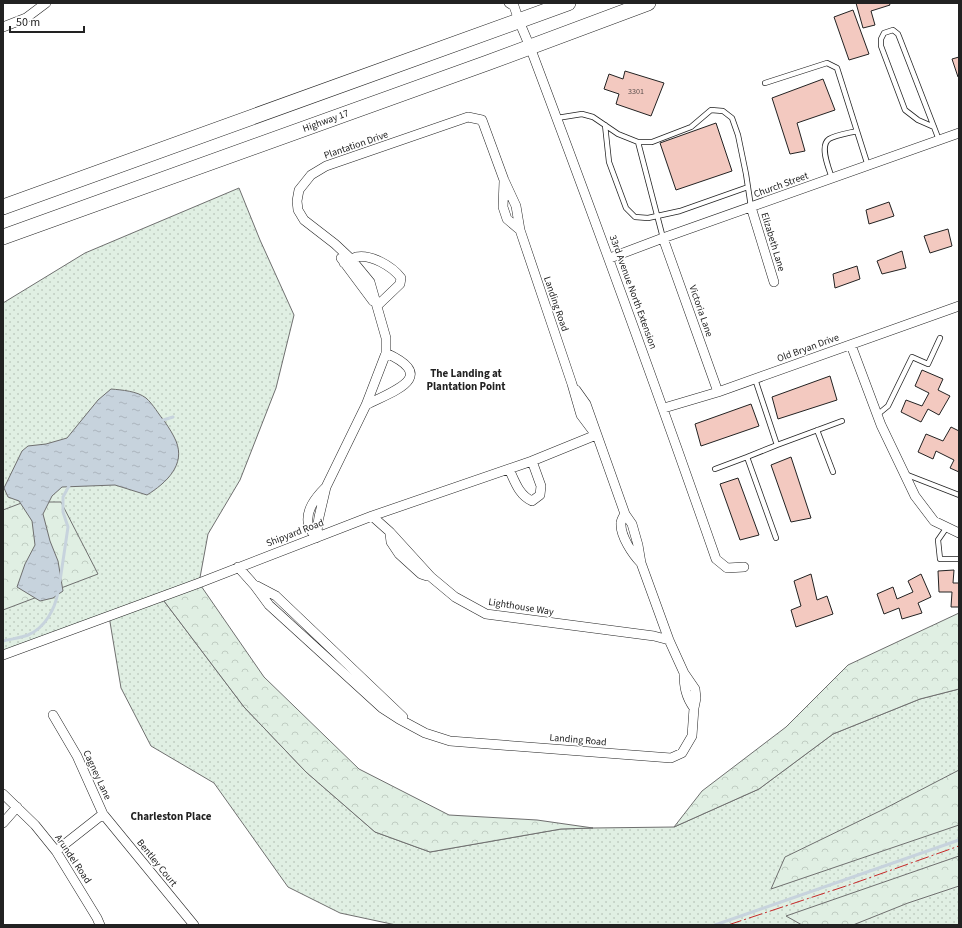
<svg xmlns="http://www.w3.org/2000/svg" width="962" height="928" font-family="'Source Sans 3',sans-serif">
	<style>
		.grass { fill: url(#grass-dots); stroke: #6f6f6f }
		.forest { fill: url(#forest-crowns); stroke: #6f6f6f }
		.water { fill: url(#water-ripples); stroke: #6f6f6f }
		.lines { fill: none; stroke-linecap: round; stroke-linejoin: round }
		.stream { stroke: #c7d3dd; stroke-width: 3 }
		.building { fill: #f3c9c0; stroke: #222 }
		.service-casing { stroke: #222; stroke-width: 6 }
		.minor-casing { stroke: #222; stroke-width: 10 }
		.trunk-casing { stroke: #222; stroke-width: 16 }
		.service { stroke: #fff; stroke-width: 4.5 }
		.minor { stroke: #fff; stroke-width: 9 }
		.trunk { stroke: #fff; stroke-width: 15 }
		.power { stroke: #c62828; stroke-width: 1; stroke-dasharray: 14 3 2 3; stroke-linecap: butt }
		.labels { text-anchor: middle; dominant-baseline: central; stroke-width: 3; stroke-linejoin: round; paint-order: stroke }
		.number-label { font-size: 8px; fill: #564c4a }
		.street-label { font-size: 10px; fill: #222; stroke: #fff }
		.neighbourhood-label { font-size: 11px; font-weight: bold; fill: #222; stroke: #fff }
	</style>
	<defs>
		<pattern id="grass-dots" width="8" height="8" patternUnits="userSpaceOnUse"><rect width="8" height="8" fill="#e0efe3"/><path d="M2 2h.1M6 6h.1" fill="none" stroke="#c0cdc2" stroke-width="1.8" stroke-linecap="round"/></pattern>
		<pattern id="forest-crowns" width="20" height="18" patternUnits="userSpaceOnUse"><rect width="20" height="18" fill="#e0efe3"/><path d="M2 6a3 3 0 1 1 6 0M12 15a3 3 0 1 1 6 0" fill="none" stroke="#c0cdc2"/></pattern>
		<pattern id="water-ripples" width="26" height="14" patternUnits="userSpaceOnUse"><rect width="26" height="14" fill="#c7d3dd"/><path d="M2 4q2-2 4 0t4 0M15 11q2-2 4 0t4 0" fill="none" stroke="#abb5bd"/></pattern>
	</defs>
	<rect width="100%" height="100%" fill="#fff"/>
	<!-- grass -->
	<path class="grass" d="M 239,188 L 260,240 L 294,315 L 276,388 L 240,480 L 208,534 L 199,583 L 161,597 L 244,707 L 306,772 L 375,832 L 430,852 L 561,829 L 593,828 L 674,827 L 759,789 L 833,734 L 920,699 L 959,689 L 959,925 L 396,925 L 340,913 L 288,887 L 214,783 L 151,746 L 121,688 L 109,616 L 3,654 L 3,303 L 85,253 Z"/>
	<!-- forest -->
	<path class="forest" d="M 24,502 L 61,502 L 98,574 L 3,610 L 3,510 Z
		M 199,583 L 264,677 L 359,769 L 449,815 L 537,820 L 593,828 L 561,829 L 430,852 L 375,832 L 306,772 L 244,707 L 161,597 Z
		M 959,613 L 959,689 L 920,699 L 833,734 L 759,789 L 674,827 L 702,791 L 786,727 L 848,665 Z
		M 959,770 L 959,825 L 771,889 L 785,857 L 882,810 Z
		M 959,856 L 959,886 L 908,903 L 853,925 L 802,925 L 786,916 Z"/>
	<!-- water -->
	<path class="water" d="M 111,389 C 122,390 137,391 146,398 C 153,404 159,415 165,422 C 169,428 173,434 176,441 C 186,465 166,483 147,495 L 115,485 L 62,487 L 52,496 L 43,514 L 50,541 L 58,561 L 63,591 L 53,598 L 40,601 L 17,587 L 25,564 L 35,545 L 32,521 L 19,501 L 8,497 L 4,488 L 22,451 L 28,446 L 46,444 L 67,438 L 98,400 Z"/>
	<g class="lines">
		<!-- stream -->
		<path class="stream" d="M 160,421 L 173,417
			M 60,581 L 68,527 L 63,512 L 63,497 L 70,484
			M 3,641 C 11,639 20,638 28,635 C 45,628 55,609 58,592
			M 715,925 L 959,840"/>
	</g>
	<!-- building -->
	<path class="building" d="M 856,3 L 889,3 L 890,5 L 871,11 L 875,25 L 863,28 Z
		M 853,10 L 869,54 L 849,60 L 834,17 Z
		M 959,57 L 959,77 L 958,77 L 952,59 Z
		M 625,71 L 664,83 L 651,116 L 616,104 L 619,94 L 604,89 L 609,74 L 623,79 Z
		M 823,79 L 835,110 L 797,123 L 805,151 L 790,154 L 772,98 Z
		M 716,123 L 732,171 L 676,190 L 660,143 Z
		M 889,202 L 894,216 L 869,224 L 866,210 Z
		M 948,229 L 952,246 L 930,253 L 924,236 Z
		M 902,251 L 906,268 L 882,274 L 877,261 Z
		M 857,266 L 860,279 L 835,288 L 833,274 Z
		M 922,370 L 943,379 L 938,390 L 950,396 L 939,415 L 928,409 L 921,422 L 901,412 L 906,400 L 922,406 L 929,393 L 915,386 Z
		M 830,376 L 837,400 L 778,419 L 772,397 Z
		M 751,404 L 759,426 L 701,446 L 695,424 Z
		M 951,427 L 959,431 L 959,472 L 950,468 L 954,460 L 936,451 L 933,459 L 918,452 L 926,434 L 943,441 Z
		M 791,457 L 811,518 L 791,522 L 771,465 Z
		M 738,478 L 759,535 L 740,540 L 720,484 Z
		M 954,570 L 953,583 L 959,583 L 959,607 L 951,607 L 952,592 L 939,592 L 938,571 Z
		M 811,574 L 817,600 L 827,596 L 833,614 L 796,627 L 791,610 L 801,606 L 794,581 Z
		M 921,574 L 931,597 L 918,603 L 922,613 L 902,619 L 899,608 L 884,614 L 877,594 L 893,587 L 897,599 L 913,592 L 908,581 Z"/>
	<g class="lines">
		<defs>
			<path id="service" d="M 765,83 L 827,63 L 837,68 L 868,166
				M 557,118 L 582,114 L 593,117 L 618,134 L 638,142 L 652,142 L 691,127 L 711,110 L 723,111 L 732,118 L 738,135 L 746,174 L 751,207
				M 605,125 L 609,162 L 626,208 L 635,217 L 648,218 L 680,211 L 748,187
				M 934,127 L 918,120 L 905,110 L 881,46 L 881,39 L 884,33 L 893,30 L 898,34 L 900,39 L 939,140
				M 638,142 L 663,238
				M 832,178 C 829,169 819,146 829,139 C 835,135 849,133 857,131
				M 755,379 L 777,445 L 842,421
				M 877,415 L 888,406 L 912,357 L 928,364 L 940,338
				M 817,430 L 833,472
				M 715,469 L 747,457
				M 905,474 L 959,495
				M 947,527 L 938,540 L 940,559 L 959,559
				M 776,538 L 747,457 L 777,445"/>
			<path id="minor" d="M 509,3 L 514,6 L 519,21 L 530,47 C 594,217 656,387 716,559 L 727,568 L 744,567
				M 3,27 L 26,18 L 46,3
				M 504,181 L 503,207 L 507,219 L 520,230
				M 751,207 L 774,282
				M 663,238 L 718,392
				M 341,258 L 373,301
				M 610,258 L 663,238 L 959,133
				M 344,263 C 348,261 352,258 356,257 C 371,254 392,266 401,278 L 400,284 L 377,306
				M 851,345 L 881,425 L 915,496 L 934,521 L 959,533
				M 366,405 C 393,391 439,377 386,353
				M 664,408 L 718,392 L 959,306
				M 509,469 C 515,482 519,495 532,501 L 540,495 L 541,486 L 532,461
				M 625,514 C 623,517 621,521 621,523 C 620,536 633,555 641,563
				M 372,516 L 390,532 L 431,577 L 455,597 L 486,614 L 654,636 L 669,640
				M 390,534 L 391,542 L 399,554 L 421,574 L 427,576
				M 316,538 L 319,517 L 326,487 L 366,405 L 386,353 L 386,338 L 370,282 L 351,259 L 335,244 L 304,220 L 298,210 L 297,201 L 299,190 L 311,175 L 326,166 L 468,117 L 482,120 L 504,180 L 516,206 L 520,230 L 572,384 L 581,415 L 596,435
				M 316,538 C 314,534 310,530 309,527 C 304,511 316,497 326,487
				M 238,567 L 255,586 L 269,605 L 382,708 L 399,719 L 425,733 L 450,741 L 671,758 L 682,753 L 692,736 L 694,708 L 696,698 L 695,689 L 684,673 L 669,640 L 641,563 L 638,545 L 632,524 L 625,514 L 586,404 L 576,390
				M 257,586 L 276,596 L 403,717
				M 3,655 L 199,583 L 372,516 L 532,461 L 596,435
				M 684,673 C 684,687 686,697 694,708
				M 53,715 L 77,756 L 103,814 L 194,925
				M 3,794 L 35,825 L 56,851 L 97,918 L 100,925
				M 3,823 L 17,807
				M 56,851 L 103,814"/>
			<g id="trunk">
				<path d="M 3,207 L 568,3"/>
				<path id="s1" d="M 3,237 L 487,63 L 648,3"/>
			</g>
		</defs>
		<!-- service casing -->
		<use href="#service" class="service-casing"/>
		<!-- minor casing -->
		<use href="#minor" class="minor-casing"/>
		<!-- trunk casing -->
		<use href="#trunk" class="trunk-casing"/>
		<!-- service -->
		<use href="#service" class="service"/>
		<!-- minor -->
		<use href="#minor" class="minor"/>
		<!-- trunk -->
		<use href="#trunk" class="trunk"/>
		<!-- power -->
		<path class="power" d="M 728,925 L 849,885 L 959,846"/>
	</g>
	<g class="labels">
		<!-- number labels -->
		<g class="number-label">
			<text x="636" y="91">3301</text>
		</g>
		<!-- street labels -->
		<g class="street-label">
			<text stroke="none"><textPath href="#s1" startOffset="343">Highway 17</textPath></text>
			<text transform="translate(356 145) rotate(-19)">Plantation Drive</text>
			<text transform="translate(781 185) rotate(-20)">Church Street</text>
			<text transform="translate(773 242) rotate(73)">Elizabeth Lane</text>
			<text transform="translate(633 292) rotate(70)">33rd Avenue North Extension</text>
			<text transform="translate(556 304) rotate(71)">Landing Road</text>
			<text transform="translate(701 311) rotate(71)">Victoria Lane</text>
			<text transform="translate(808 348) rotate(-20)">Old Bryan Drive</text>
			<text transform="translate(295 533) rotate(-21)">Shipyard Road</text>
			<text transform="translate(521 607) rotate(9)">Lighthouse Way</text>
			<text transform="translate(578 740) rotate(5)">Landing Road</text>
			<text transform="translate(97 775) rotate(65)">Cagney Lane</text>
			<text transform="translate(73 859) rotate(56)">Arundel Road</text>
			<text transform="translate(157 863) rotate(51)">Bentley Court</text>
		</g>
		<!-- neighbourhood labels -->
		<g class="neighbourhood-label">
			<text x="466" y="373">The Landing at<tspan x="466" dy="13">Plantation Point</tspan></text>
			<text x="171" y="816">Charleston Place</text>
		</g>
	</g>
	<!-- border -->
	<rect width="962" height="928" fill="none" stroke="#222222" stroke-width="8"/>
	<!-- scale -->
	<path d="M10 26v6h74v-6" fill="none" stroke="#222222" stroke-width="2"/>
	<text x="16" y="26" font-size="12" fill="#222222" stroke="#ffffff" stroke-width="3" paint-order="stroke">50 m</text>
</svg>
